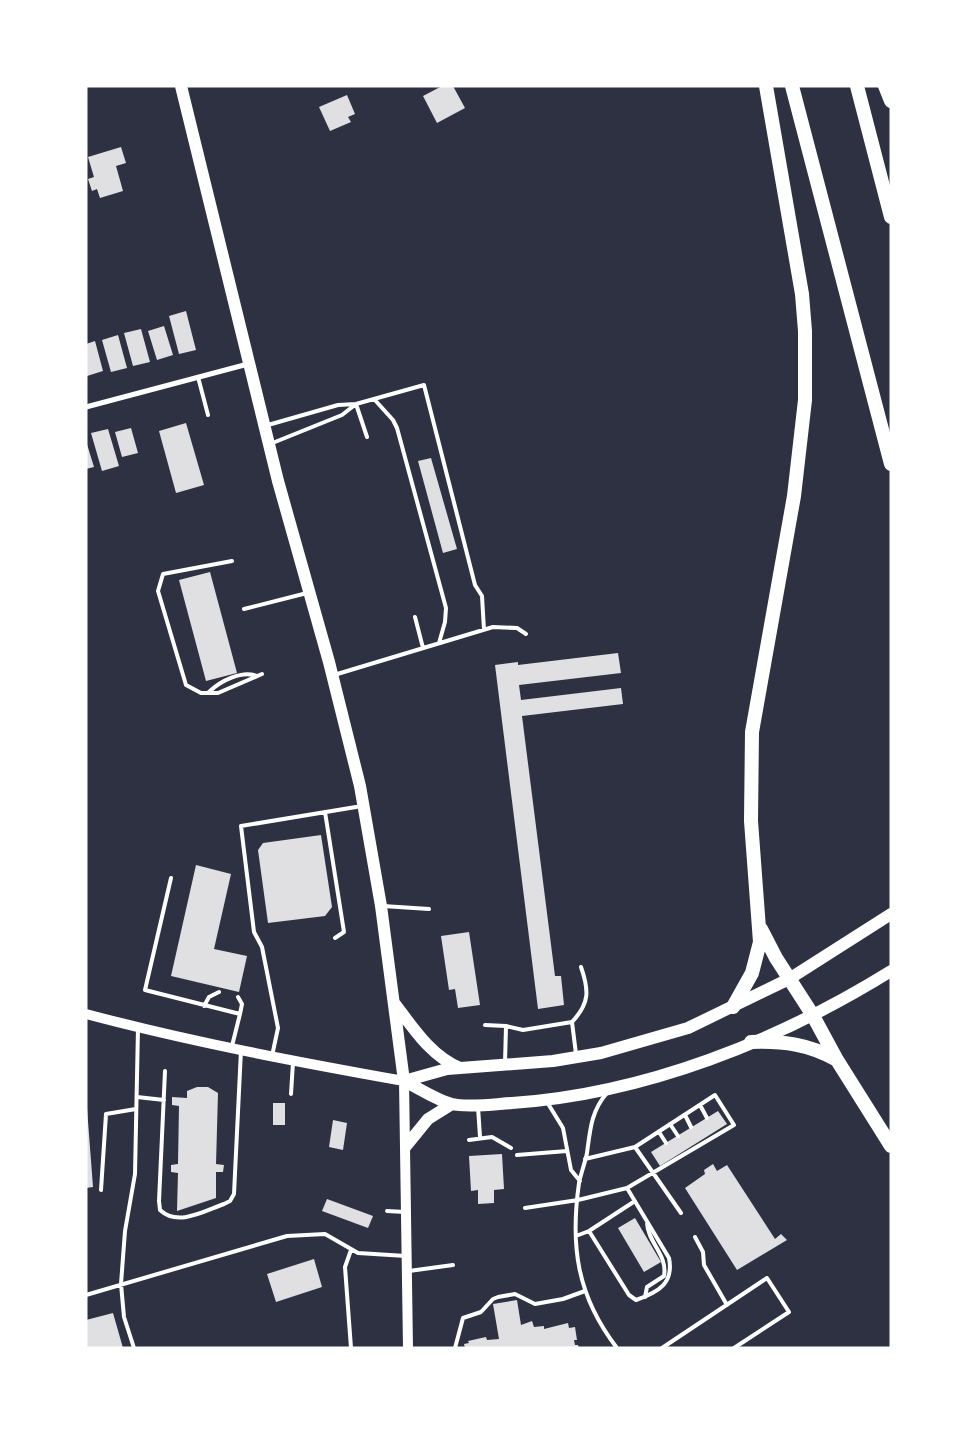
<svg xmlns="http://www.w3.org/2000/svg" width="977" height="1434" font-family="'Asap Condensed',sans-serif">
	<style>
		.building { fill: #e0e0e3 }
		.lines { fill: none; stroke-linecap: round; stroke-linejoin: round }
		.service { stroke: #fff; stroke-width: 4 }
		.minor { stroke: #fff; stroke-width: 5 }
		.secondary { stroke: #fff; stroke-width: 10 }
		.primary { stroke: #fff; stroke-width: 12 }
		.motorway { stroke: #fff; stroke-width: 14 }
	</style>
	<rect width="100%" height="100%" fill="#2d3142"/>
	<!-- building -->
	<path class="building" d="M 442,86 L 453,86 L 465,108 L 437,123 L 423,96 Z
		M 347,95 L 355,114 L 348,117 L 351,122 L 330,131 L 319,107 Z
		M 121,147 L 126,163 L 116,166 L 123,191 L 100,198 L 97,189 L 92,191 L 88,179 L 94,177 L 88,157 Z
		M 186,311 L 196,350 L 179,354 L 169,316 Z
		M 164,326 L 173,355 L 157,360 L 148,331 Z
		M 141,329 L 150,362 L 133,366 L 124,333 Z
		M 118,335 L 127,368 L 111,372 L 102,340 Z
		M 95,341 L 103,371 L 87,376 L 86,344 Z
		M 186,423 L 204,485 L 176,493 L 159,431 Z
		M 131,428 L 138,453 L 122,457 L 115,432 Z
		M 108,429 L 119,466 L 102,471 L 91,433 Z
		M 86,441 L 94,467 L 86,469 Z
		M 431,458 L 457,549 L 443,553 L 418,461 Z
		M 210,572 L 237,673 L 206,681 L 179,580 Z
		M 618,653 L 621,673 L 519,685 L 521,700 L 621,688 L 623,704 L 522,716 L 555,976 L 561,976 L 564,1005 L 538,1009 L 495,665 L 518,662 L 518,665 Z
		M 321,835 L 332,907 L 325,916 L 268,923 L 258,850 L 263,843 Z
		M 196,865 L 231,874 L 214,949 L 247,956 L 239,992 L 171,976 Z
		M 469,932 L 480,1005 L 458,1008 L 455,989 L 449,990 L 441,936 Z
		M 197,1087 L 208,1087 L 218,1093 L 216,1164 L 224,1165 L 223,1172 L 216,1172 L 216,1198 L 177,1211 L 178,1173 L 171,1172 L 171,1165 L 178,1164 L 179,1106 L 172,1105 L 172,1097 L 187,1098 L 187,1091 Z
		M 86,1095 L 93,1187 L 86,1188 Z
		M 273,1103 L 285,1103 L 285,1125 L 273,1125 Z
		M 718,1111 L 727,1124 L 660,1166 L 651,1152 Z
		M 333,1120 L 347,1123 L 343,1150 L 329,1147 Z
		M 502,1154 L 504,1189 L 494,1190 L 494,1203 L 478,1204 L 478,1190 L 471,1191 L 469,1156 Z
		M 713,1164 L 717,1171 L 727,1165 L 775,1239 L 781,1234 L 787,1240 L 737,1270 L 685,1188 L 705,1174 L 704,1170 Z
		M 327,1199 L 373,1216 L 368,1228 L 322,1211 Z
		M 635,1218 L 661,1262 L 644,1272 L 618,1228 Z
		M 314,1259 L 322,1287 L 276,1302 L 267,1274 Z
		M 517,1300 L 521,1325 L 532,1321 L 534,1327 L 544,1326 L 544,1329 L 568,1323 L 569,1328 L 575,1327 L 577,1340 L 574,1340 L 575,1345 L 578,1345 L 579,1348 L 465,1348 L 464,1344 L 469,1343 L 468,1341 L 486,1337 L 487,1340 L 499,1339 L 493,1304 Z
		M 113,1313 L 123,1348 L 86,1348 L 86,1320 Z"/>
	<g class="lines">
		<!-- service -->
		<path class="service" d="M 198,377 L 208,415
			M 374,399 L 393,420 L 397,428 L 446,608 L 445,622 L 439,643
			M 356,404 L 367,437
			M 268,425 L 338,405 L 356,404 L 424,385 L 475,585 L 482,596 L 484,630
			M 270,444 L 342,415 L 356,404
			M 232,561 L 163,574 L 158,591 L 186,685 L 201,693 L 218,693 L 262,674
			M 244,609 L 307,593
			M 415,617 L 423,648
			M 334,675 L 493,627 L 517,628 L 526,634
			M 209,692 C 220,681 242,670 257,676
			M 325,812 L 344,932 L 335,938
			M 171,878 L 145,990 L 240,1014 L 232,1046
			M 383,906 L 429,909
			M 238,997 L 242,1004 L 240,1014
			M 204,1006 L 209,997 L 219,992
			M 572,1022 L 576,1054
			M 485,1025 L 506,1026 L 523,1030 L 572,1022 C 590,1003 589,990 581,967
			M 272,1056 L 278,1028 L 262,947 L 254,932 L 241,826 L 362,806
			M 505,1063 L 506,1026
			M 165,1071 L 159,1201 L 160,1210 C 178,1227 204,1211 224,1204 L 230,1201 L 234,1194 L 241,1050
			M 607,1093 C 591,1111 590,1131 587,1153 C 585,1163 581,1173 579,1183 C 570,1246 577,1296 617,1348
			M 291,1094 L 293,1062
			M 137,1097 L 164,1100
			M 547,1102 L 563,1128 L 571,1170 L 580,1181
			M 700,1105 L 707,1118
			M 478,1107 L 480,1137
			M 685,1115 L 691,1127
			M 670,1124 L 678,1136
			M 659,1132 L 666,1143
			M 469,1140 L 492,1137 L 511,1148
			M 635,1147 L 681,1213
			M 517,1155 L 567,1151
			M 101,1190 L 106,1114 L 136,1109
			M 525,1208 L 578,1200 L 627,1188 L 734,1125 L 715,1095 L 635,1147 L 585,1159
			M 387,1211 L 405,1212
			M 589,1231 L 629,1295 L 636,1300 C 659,1292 674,1283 669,1258 L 627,1188
			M 576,1236 L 589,1231 L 635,1201
			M 695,1237 L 703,1252 L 704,1265 L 727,1305
			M 351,1250 L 345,1267 L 351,1348
			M 409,1271 L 453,1265
			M 86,1295 L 287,1236 L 325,1234 L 358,1253 L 406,1256
			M 645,1297 L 647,1287 L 664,1276 C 668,1255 648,1243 647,1223
			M 134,1348 L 124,1317 L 121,1284 L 125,1231 L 135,1174 L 138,1028
			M 455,1348 L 463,1318 L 481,1312 L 493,1299 L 498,1297 L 515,1294 L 535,1304 L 563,1299 L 585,1291
			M 662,1348 L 767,1278 L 789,1312 L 734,1348"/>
		<!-- minor -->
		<path class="minor" d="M 86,407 L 248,364"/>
		<!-- secondary -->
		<path class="secondary" d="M 86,1014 C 191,1042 298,1062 404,1081 L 408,1348"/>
		<!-- primary -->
		<path class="primary" d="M 181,86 L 278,481 L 329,662 L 360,786 L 381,906 L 404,1081
			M 395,1004 C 413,1028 431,1056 460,1068
			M 404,1081 L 447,1069 L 553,1061 L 601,1053 L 688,1028 L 789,979 L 891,914
			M 404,1081 C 419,1088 436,1100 452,1104 C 468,1108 496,1104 512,1103 C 645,1094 778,1041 891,971
			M 406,1146 L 428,1119 L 452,1104"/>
		<!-- motorway -->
		<path class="motorway" d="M 792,86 L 891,464
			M 857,86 L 891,217
			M 885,86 L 891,101
			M 761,929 L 776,958 L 812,1014 L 837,1060 L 891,1146
			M 733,1007 L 752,973 L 760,942 L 751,821 L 752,732 L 794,496 L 805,400 L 805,331 L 802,294 L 766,86
			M 751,1042 C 783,1041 809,1044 837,1060"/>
	</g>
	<!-- border -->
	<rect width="977" height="1434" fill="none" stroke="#ffffff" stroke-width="175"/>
</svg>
